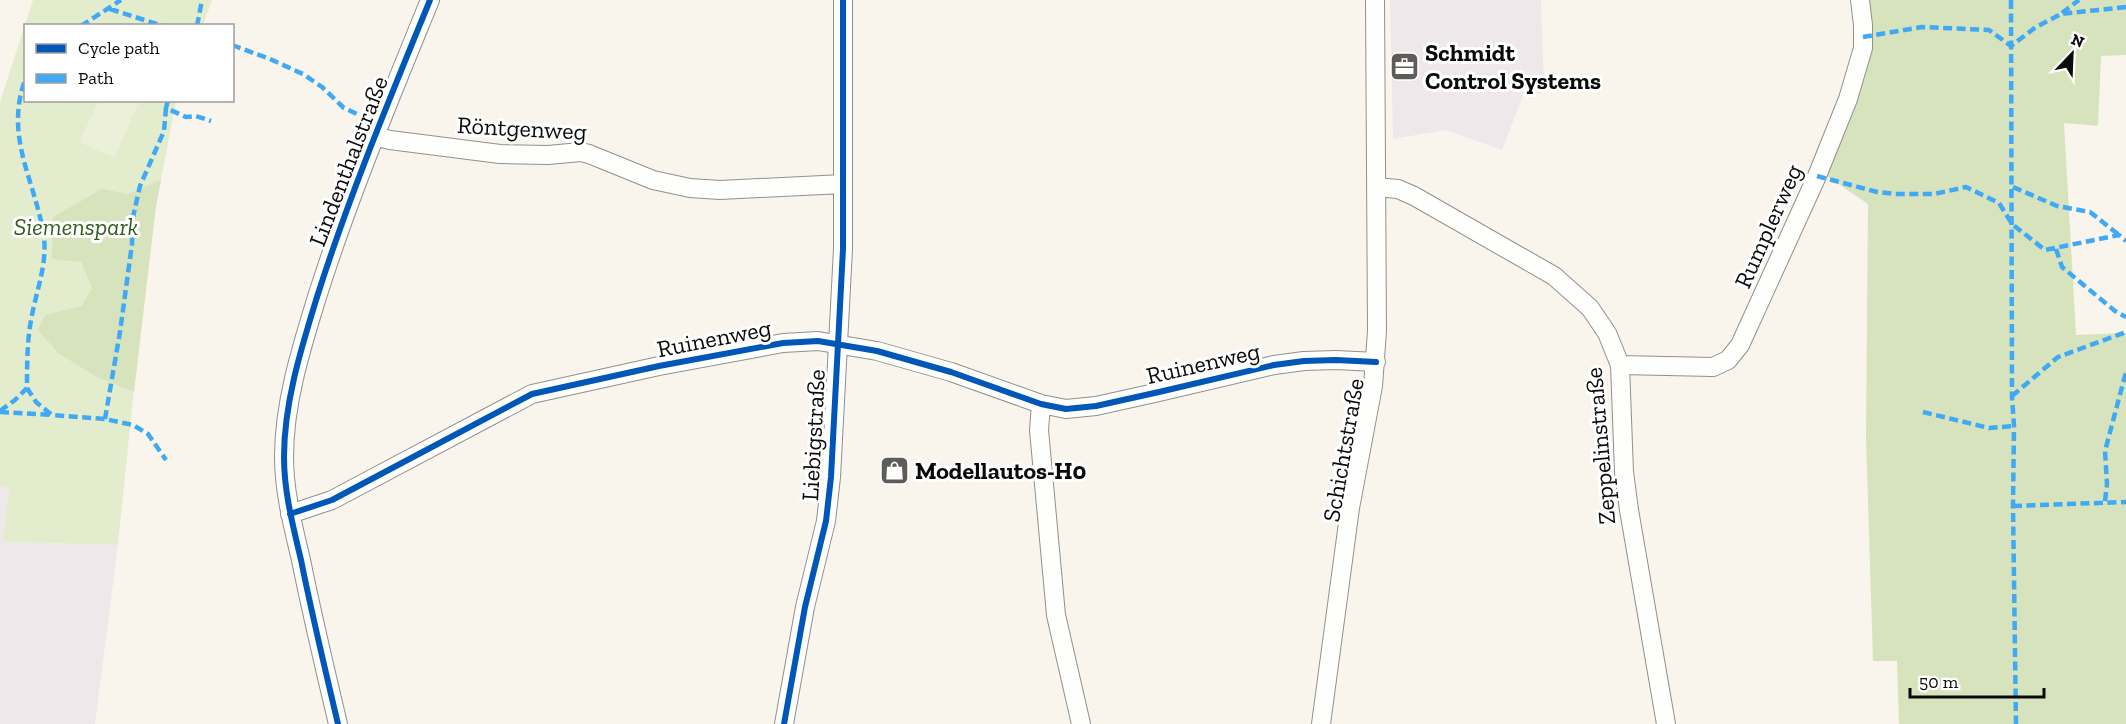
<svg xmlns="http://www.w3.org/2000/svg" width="2126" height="724" font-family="'Zilla Slab',serif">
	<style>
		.industrial { fill: #efe8eb }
		.green { fill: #e4ecce }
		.forest { fill: #d6e3bd }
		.pitch { fill: #edf0d8 }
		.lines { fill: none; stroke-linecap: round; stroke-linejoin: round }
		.minor-casing { stroke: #92908c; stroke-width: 20 }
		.minor { stroke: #fefefc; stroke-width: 18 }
		.quiet { stroke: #3fa9f5; stroke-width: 4.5; stroke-dasharray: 9 4.5; stroke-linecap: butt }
		.cycleway-casing { stroke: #fff; stroke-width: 10 }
		.cycleway { stroke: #0057b8; stroke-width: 6 }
		.labels { text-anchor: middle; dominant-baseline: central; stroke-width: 6; stroke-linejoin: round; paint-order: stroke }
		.poi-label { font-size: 24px; font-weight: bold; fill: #0a0a0a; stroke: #fff; text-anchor: start }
		.street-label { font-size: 24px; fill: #0a0a0a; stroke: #fff }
		.park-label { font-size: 24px; font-style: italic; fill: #335c20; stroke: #fff }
	</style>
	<rect width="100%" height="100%" fill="#f9f5ed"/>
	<!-- industrial -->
	<path class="industrial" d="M 1390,0 L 1541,0 L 1544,88 L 1541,94 L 1524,93 L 1502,150 L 1446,130 L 1393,139 Z
		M 0,487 L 9,488 L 4,542 L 118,545 L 95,724 L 0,724 Z"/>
	<!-- green -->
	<path class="green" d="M 33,0 L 212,0 L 203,25 L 26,26 L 26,100 L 99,101 L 80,142 L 114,157 L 139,101 L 176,101 L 156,206 L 139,339 L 118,545 L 3,542 L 9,488 L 0,487 L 0,102 Z"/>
	<!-- forest -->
	<path class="forest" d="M 1867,0 L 2126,0 L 2126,55 L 2101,56 L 2098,126 L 2064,123 L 2076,335 L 2126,333 L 2126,724 L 1899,724 L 1897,661 L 1873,661 L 1866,438 L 1868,204 L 1825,175 Z
		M 161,180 L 156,206 L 134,392 L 95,376 L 58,353 L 38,330 L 45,315 L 82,306 L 92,288 L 81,262 L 52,259 L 53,217 L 102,189 L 128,194 Z"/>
	<!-- pitch -->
	<path class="pitch" d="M 99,101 L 139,101 L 114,157 L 80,142 Z"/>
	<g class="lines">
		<defs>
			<path id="minor" d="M 374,136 L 390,140 L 500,154 L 548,155 L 581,152 L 589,154 L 653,180 L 690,188 L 720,190 L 843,184
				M 1376,187 L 1398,189 L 1414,196 L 1554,276 L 1590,308 L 1607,333 L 1620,365 L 1624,472 L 1629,510 L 1666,724
				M 1620,365 L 1713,367 L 1728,360 L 1740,345 L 1817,176 L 1848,99 L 1863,48 L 1863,25 L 1860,0
				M 1041,404 L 1039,430 L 1056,615 L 1081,724
				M 290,514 L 332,500 L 532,394 L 659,366 L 783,343 L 818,341 L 877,351 L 951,372 L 1041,404 L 1066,409 L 1096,406 L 1159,392 L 1274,365 L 1304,361 L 1336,360 L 1376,362
				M 338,724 C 325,669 312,615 301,560 C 293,526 284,492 284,457 C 284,403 301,349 317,297 C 349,196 390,98 430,0
				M 784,724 L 805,607 L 826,521 L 831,477 L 843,249 L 843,0
				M 1321,724 L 1350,508 L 1373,386 L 1377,331 L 1375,0"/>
		</defs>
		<!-- minor casing -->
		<use href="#minor" class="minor-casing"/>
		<!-- minor -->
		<use href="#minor" class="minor"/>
		<!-- quiet -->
		<path class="quiet" d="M 2011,0 L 2012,396 L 2014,426 L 2013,506 L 2016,724
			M 110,9 L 163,26
			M 2062,13 L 2079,0
			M 81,26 L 121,0
			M 197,26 L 202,0
			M 1863,37 L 1922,27 L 1989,30 L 2011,46 L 2036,27 L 2061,14 L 2126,7
			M 232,45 L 270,59 L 303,74 L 322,87 L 344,108 L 379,124
			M 168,100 L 166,108 L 186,117 L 196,116 L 211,121
			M 1817,176 L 1877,192 L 1895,194 L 1934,194 L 1966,187 L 1999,203 L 2012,224 L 2045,250 L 2119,235 L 2126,241
			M 2013,187 L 2057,206 L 2090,212 L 2119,235
			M 2056,249 L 2062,267 L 2115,311 L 2126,317
			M 27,388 L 36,402 L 52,415 L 105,419 L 133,425 L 148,434 L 166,460
			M 2012,396 L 2058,357 L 2126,332
			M 0,411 L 15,400 L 27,388 C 27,363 27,339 32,315 C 37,289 47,264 44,238 C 36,180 3,138 26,77
			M 0,412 L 52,415
			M 1923,412 L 1989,428 L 2014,426
			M 105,419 L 120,332 L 132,244 L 133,217 L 140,186 L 164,131 L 166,108
			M 2105,501 L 2107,484 L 2105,451 L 2126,372
			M 2013,506 L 2126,502"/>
		<defs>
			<path id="cycleway" d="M 290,514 L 332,500 L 532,394 L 659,366 L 783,343 L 818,341 L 877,351 L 951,372 L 1041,404 L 1066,409 L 1096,406 L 1159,392 L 1274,365 L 1304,361 L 1336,360 L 1376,362
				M 338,724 C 325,669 312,615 301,560 C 293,526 284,492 284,457 C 284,403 301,349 317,297 C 349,196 390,98 430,0
				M 784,724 L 805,607 L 826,521 L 831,477 L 843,249 L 843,0"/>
		</defs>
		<!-- cycleway casing -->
		<use href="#cycleway" class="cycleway-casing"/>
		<!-- cycleway -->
		<use href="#cycleway" class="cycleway"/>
	</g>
	<!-- icons -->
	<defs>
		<symbol id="office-square" viewBox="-11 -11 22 22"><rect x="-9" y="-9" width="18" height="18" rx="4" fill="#5e5c59" stroke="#fff"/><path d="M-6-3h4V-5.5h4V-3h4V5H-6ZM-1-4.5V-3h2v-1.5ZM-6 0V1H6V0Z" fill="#fff"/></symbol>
		<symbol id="shop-square" viewBox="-11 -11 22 22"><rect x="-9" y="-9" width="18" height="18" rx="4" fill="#5e5c59" stroke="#fff"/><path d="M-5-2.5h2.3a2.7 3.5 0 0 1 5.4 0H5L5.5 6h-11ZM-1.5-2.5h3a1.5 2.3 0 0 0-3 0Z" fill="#fff"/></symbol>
	</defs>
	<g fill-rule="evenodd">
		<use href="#office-square" x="1388" y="50" width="33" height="33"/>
		<use href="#shop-square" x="878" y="454" width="33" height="33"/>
	</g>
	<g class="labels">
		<!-- poi labels -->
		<g class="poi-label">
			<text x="1425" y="52">Schmidt<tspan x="1425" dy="28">Control Systems</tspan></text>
			<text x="915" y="470">Modellautos-H0</text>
		</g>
		<!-- street labels -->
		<g class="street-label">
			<text transform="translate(522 128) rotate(3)">Röntgenweg</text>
			<text transform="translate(348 161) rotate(-69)">Lindenthalstraße</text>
			<text transform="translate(1768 226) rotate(-66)">Rumplerweg</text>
			<text transform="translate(714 338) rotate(-11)">Ruinenweg</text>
			<text transform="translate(1203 363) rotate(-13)">Ruinenweg</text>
			<text transform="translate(813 435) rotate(-87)">Liebigstraße</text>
			<text transform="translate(1600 446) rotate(-95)">Zeppelinstraße</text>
			<text transform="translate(1343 450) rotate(-80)">Schichtstraße</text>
		</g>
		<!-- park labels -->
		<g class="park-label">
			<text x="76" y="226">Siemenspark</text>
		</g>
	</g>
	<!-- legend -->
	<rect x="24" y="24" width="210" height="78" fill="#ffffff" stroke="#9d9d9d" stroke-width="1.5"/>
	<rect x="36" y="44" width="30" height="9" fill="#0057b8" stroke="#9d9d9d" stroke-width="1.5"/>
	<text x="78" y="54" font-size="18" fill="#0a0a0a">Cycle path</text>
	<rect x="36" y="74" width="30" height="9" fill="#3fa9f5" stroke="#9d9d9d" stroke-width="1.5"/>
	<text x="78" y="84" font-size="18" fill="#0a0a0a">Path</text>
	<!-- north arrow -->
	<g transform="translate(2072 54) rotate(23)" stroke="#ffffff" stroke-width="4.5" paint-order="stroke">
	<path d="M0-4.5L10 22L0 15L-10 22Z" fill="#0a0a0a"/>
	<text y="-9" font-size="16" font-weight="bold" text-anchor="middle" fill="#0a0a0a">N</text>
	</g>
	<!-- scale -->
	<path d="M1910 688v9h134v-9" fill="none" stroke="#0a0a0a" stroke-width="3"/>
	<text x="1919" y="688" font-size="18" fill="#0a0a0a" stroke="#ffffff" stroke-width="4.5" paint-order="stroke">50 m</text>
</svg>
